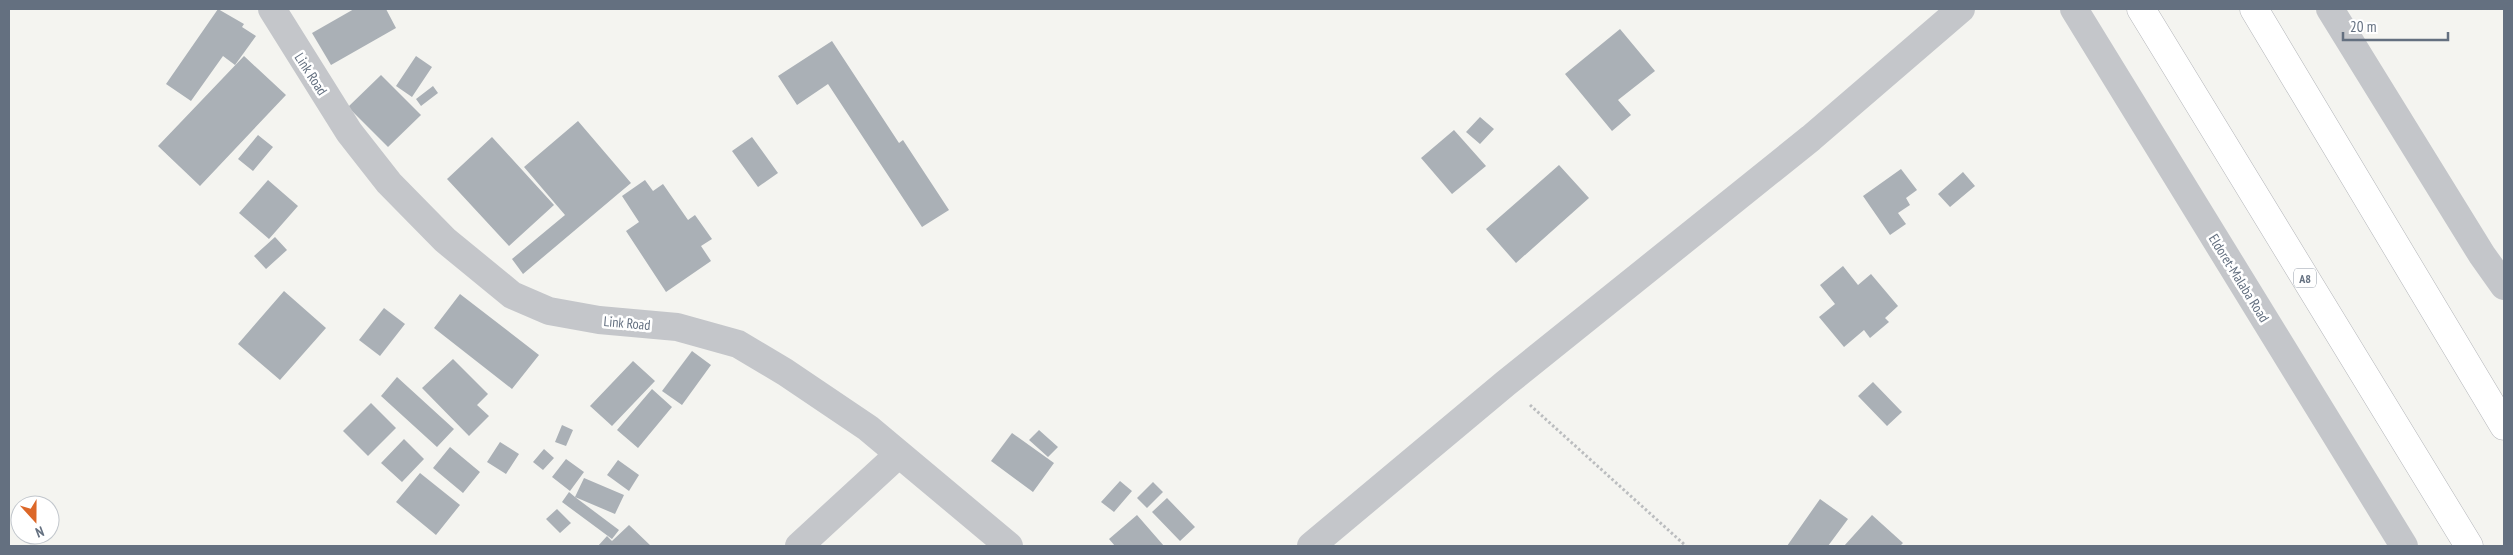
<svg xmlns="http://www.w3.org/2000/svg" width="2513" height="555" font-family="'PT Sans Narrow',sans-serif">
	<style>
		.building { fill: #aab0b6 }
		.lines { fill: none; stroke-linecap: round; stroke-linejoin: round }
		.highway-casing { stroke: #b4b6ba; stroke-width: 29 }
		.path { stroke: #bbbdbf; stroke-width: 3; stroke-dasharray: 2.5 2.5; stroke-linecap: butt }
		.minor { stroke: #c4c6ca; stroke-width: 28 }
		.highway { stroke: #fff; stroke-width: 28 }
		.labels { text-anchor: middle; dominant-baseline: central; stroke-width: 5; stroke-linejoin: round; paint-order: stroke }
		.shield { fill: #fff; stroke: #929ba6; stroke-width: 1 }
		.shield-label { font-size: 12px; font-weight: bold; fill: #647080 }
		.street-label { font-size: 14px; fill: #647080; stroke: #fff }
	</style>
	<rect width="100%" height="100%" fill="#f4f4f0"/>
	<!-- building -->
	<path class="building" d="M 218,9 L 244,24 L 242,27 L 256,36 L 235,65 L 223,56 L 191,101 L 166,84 Z
		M 354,9 L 386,9 L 396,28 L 331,65 L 312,33 Z
		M 1620,29 L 1655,71 L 1618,100 L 1631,115 L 1612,131 L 1565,74 Z
		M 832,41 L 899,143 L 903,140 L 949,210 L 922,227 L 828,84 L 797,105 L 778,76 Z
		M 244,56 L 286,95 L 200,186 L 158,146 Z
		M 416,56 L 432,67 L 412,97 L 396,86 Z
		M 381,75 L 421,115 L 388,147 L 348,107 Z
		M 433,86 L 438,93 L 421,106 L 416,99 Z
		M 1480,117 L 1494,129 L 1480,144 L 1466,132 Z
		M 578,121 L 631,183 L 523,274 L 512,259 L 565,215 L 524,167 Z
		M 1454,130 L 1486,166 L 1452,194 L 1421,158 Z
		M 258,135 L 273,147 L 253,171 L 238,159 Z
		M 492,137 L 554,205 L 509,246 L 447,179 Z
		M 752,137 L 778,173 L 758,187 L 732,151 Z
		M 1559,165 L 1589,198 L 1516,263 L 1486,229 Z
		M 1901,169 L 1917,190 L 1906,198 L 1910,205 L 1898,213 L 1906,224 L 1890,235 L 1863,196 Z
		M 1963,172 L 1975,186 L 1950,207 L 1938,194 Z
		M 268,180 L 298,206 L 269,239 L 239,213 Z
		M 645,180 L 653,191 L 663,184 L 688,220 L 695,215 L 712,239 L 701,246 L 711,261 L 666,292 L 626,231 L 639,222 L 622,196 Z
		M 275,237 L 287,250 L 266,269 L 254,256 Z
		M 1843,266 L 1858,285 L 1871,274 L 1898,306 L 1885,318 L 1889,322 L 1870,338 L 1864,330 L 1844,347 L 1819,317 L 1835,304 L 1820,285 Z
		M 284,291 L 326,328 L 280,380 L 238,344 Z
		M 460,294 L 539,355 L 512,389 L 434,328 Z
		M 384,308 L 405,324 L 380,356 L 359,340 Z
		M 692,351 L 711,365 L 682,405 L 662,391 Z
		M 453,359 L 488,394 L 477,405 L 489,416 L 469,436 L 422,388 Z
		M 633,361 L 655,381 L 612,426 L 590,406 Z
		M 397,377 L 454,429 L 437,447 L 381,396 Z
		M 1873,382 L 1902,412 L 1887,426 L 1858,396 Z
		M 652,389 L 672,407 L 638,448 L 617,430 Z
		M 371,403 L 396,428 L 368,456 L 343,431 Z
		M 562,425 L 573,430 L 566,446 L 555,442 Z
		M 1039,430 L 1058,447 L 1048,457 L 1029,440 Z
		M 1012,433 L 1054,463 L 1033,492 L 991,461 Z
		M 404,439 L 424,459 L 402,482 L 381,463 Z
		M 500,442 L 519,454 L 506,474 L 487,462 Z
		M 450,447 L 480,472 L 463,493 L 433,468 Z
		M 544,449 L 554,458 L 543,470 L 533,462 Z
		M 566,459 L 584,472 L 570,491 L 552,477 Z
		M 618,460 L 639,475 L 629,491 L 607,475 Z
		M 420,473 L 460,505 L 436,535 L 396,502 Z
		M 584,478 L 624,495 L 615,514 L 575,497 L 619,530 L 612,539 L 562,502 L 569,492 L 575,497 Z
		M 1120,481 L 1132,491 L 1114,512 L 1101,502 Z
		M 1153,482 L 1163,492 L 1147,508 L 1137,498 Z
		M 1167,498 L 1195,527 L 1180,541 L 1152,512 Z
		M 1820,499 L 1848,519 L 1828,546 L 1787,546 Z
		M 557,509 L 571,523 L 560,533 L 546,519 Z
		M 1137,515 L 1164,546 L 1115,546 L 1109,539 Z
		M 1872,515 L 1903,543 L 1900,546 L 1844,546 Z
		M 629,525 L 651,546 L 598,546 L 607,536 L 612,541 Z"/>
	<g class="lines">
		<defs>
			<path id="highway" d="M 2141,9 L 2469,546
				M 2254,9 L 2504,426"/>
		</defs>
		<!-- highway casing -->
		<use href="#highway" class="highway-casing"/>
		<!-- path -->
		<path class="path" d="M 1530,405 L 1686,546"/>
		<!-- minor -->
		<path class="minor" d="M 272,9 L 349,132 L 389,183 L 445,240 L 512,295 L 549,311 L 599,320 L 677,327 L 738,344 L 785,372 L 868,428 L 1009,546
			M 2074,9 L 2404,546
			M 2330,9 L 2482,255 L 2504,286
			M 799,546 L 899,454
			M 1311,546 L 1506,383 L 1811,138 L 1961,9"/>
		<!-- highway -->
		<use href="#highway" class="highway"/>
	</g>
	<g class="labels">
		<!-- shield labels -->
		<rect class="shield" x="2294" y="268.5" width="22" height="19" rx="4"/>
		<g class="shield-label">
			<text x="2305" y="278">A8</text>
		</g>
		<!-- street labels -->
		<g class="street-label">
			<text transform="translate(311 74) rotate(57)">Link Road</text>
			<text transform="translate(2239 278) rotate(58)">Eldoret-Malaba Road</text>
			<text transform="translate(627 323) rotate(5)">Link Road</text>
		</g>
	</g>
	<!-- border -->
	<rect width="2513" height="555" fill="none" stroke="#647080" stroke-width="20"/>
	<!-- north arrow -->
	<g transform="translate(35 520) rotate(159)"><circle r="24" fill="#ffffff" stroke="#c1c6cc"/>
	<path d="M0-4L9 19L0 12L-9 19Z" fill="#dc6728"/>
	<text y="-8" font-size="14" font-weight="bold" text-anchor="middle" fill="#647080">N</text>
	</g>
	<!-- scale -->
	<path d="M2343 32v8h105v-8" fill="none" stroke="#647080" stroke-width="2.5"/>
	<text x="2350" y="32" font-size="15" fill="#647080" stroke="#ffffff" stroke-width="4" paint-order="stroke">20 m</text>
</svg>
